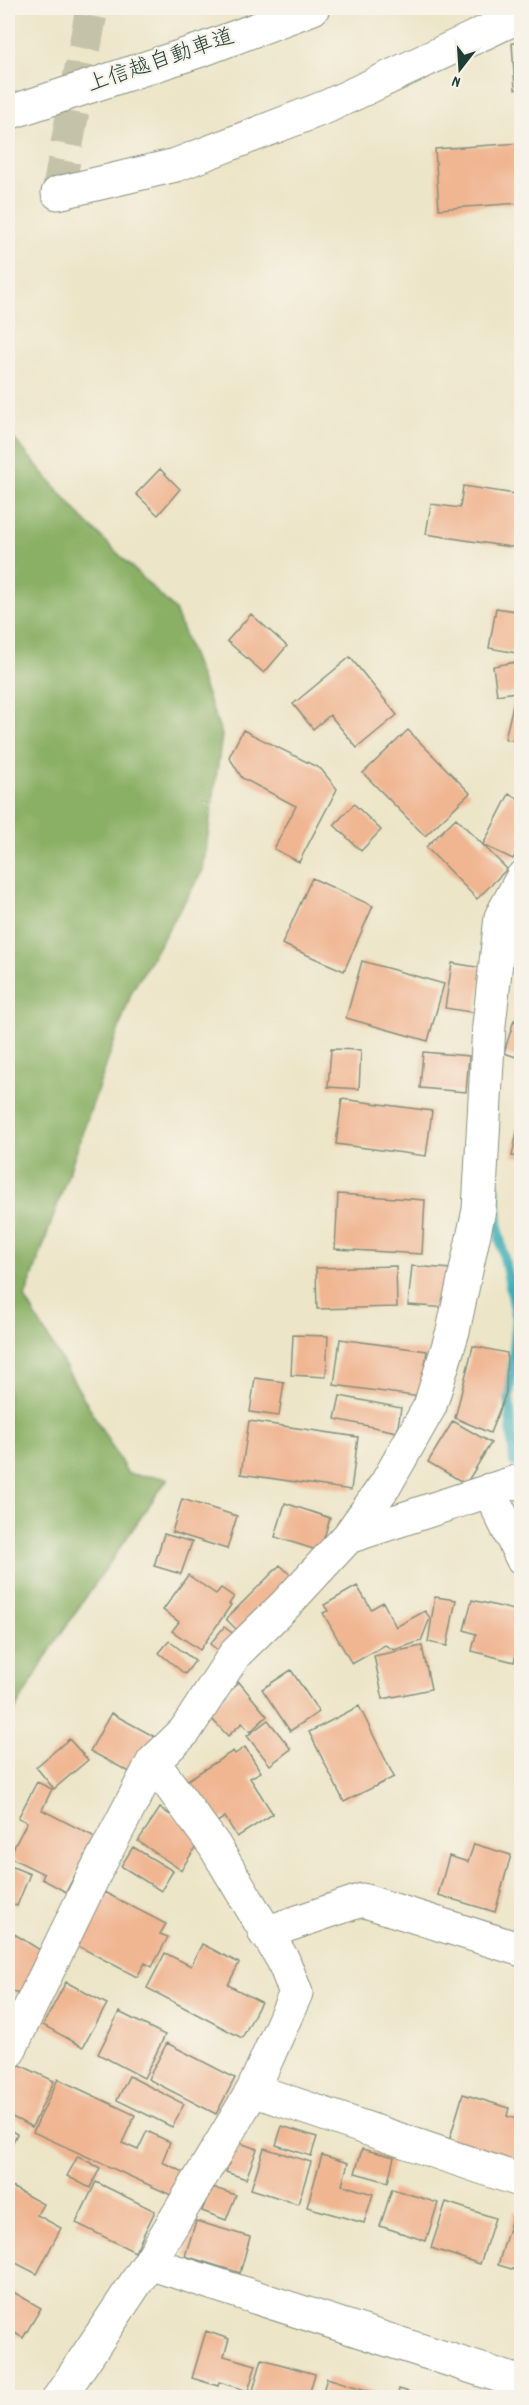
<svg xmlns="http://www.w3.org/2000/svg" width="529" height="2405" font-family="Dekko,'Klee One',sans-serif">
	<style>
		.forest { fill: #8ab065; stroke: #54764c; stroke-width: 1.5 }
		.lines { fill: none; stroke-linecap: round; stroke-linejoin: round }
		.stream { stroke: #3daeb7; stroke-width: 10 }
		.building { fill: #f0b591 }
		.street-tunnel { stroke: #c4c3aa; stroke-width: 33; stroke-dasharray: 33 16; stroke-linecap: butt }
		.street-casing { stroke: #86917e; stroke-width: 35 }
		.highway-casing { stroke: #86917e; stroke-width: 35 }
		.street { stroke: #fff; stroke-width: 33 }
		.highway { stroke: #fff; stroke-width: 33 }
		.labels { text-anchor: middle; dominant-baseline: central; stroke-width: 4.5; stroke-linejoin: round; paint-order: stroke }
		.street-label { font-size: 22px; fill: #1f3d34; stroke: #f7f3e8 }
	</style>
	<rect width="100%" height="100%" fill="#f7f3e8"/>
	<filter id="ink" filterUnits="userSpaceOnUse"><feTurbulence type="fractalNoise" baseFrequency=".0167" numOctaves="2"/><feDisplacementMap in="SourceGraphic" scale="12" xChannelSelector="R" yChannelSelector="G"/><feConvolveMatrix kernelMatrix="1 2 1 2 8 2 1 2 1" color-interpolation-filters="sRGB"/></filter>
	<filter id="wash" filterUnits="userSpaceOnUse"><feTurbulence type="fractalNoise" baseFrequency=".008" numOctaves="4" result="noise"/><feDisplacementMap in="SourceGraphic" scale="24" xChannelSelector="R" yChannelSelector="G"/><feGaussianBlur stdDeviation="1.35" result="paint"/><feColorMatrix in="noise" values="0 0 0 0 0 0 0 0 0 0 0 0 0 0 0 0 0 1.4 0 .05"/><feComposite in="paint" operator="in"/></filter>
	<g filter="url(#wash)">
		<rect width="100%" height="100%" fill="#ede5c8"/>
		<!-- forest -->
		<path class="forest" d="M 8,432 L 83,519 L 175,610 L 222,735 L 203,870 L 132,991 L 25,1298 L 128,1474 L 168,1478 L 55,1642 L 8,1722 Z"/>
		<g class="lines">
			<!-- stream -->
			<path class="stream" d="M 495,1186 L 499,1234 L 517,1319 L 509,1398 L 514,1462"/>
		</g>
		<g id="blocks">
			<!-- building -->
			<path class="building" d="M 512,43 L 522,43 L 522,89 L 515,89 Z
				M 522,143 L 522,203 L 439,209 L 435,149 Z
				M 160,469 L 180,489 L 158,515 L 136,494 Z
				M 463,486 L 522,495 L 522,519 L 517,548 L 426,534 L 431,504 L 460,508 Z
				M 496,608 L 522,612 L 522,654 L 489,648 Z
				M 251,614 L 287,646 L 264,673 L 227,641 Z
				M 350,657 L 397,715 L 357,748 L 330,715 L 313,729 L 293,704 Z
				M 522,661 L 522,691 L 497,695 L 493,666 Z
				M 515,696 L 522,697 L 522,742 L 505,739 Z
				M 243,730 L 321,769 L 337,789 L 299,862 L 274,849 L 296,806 L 242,778 L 229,757 Z
				M 408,730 L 470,793 L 425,836 L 363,773 Z
				M 509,794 L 522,800 L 522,842 L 513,859 L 483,845 Z
				M 354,804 L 381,830 L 361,851 L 334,825 Z
				M 456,818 L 507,869 L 477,899 L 426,847 Z
				M 312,878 L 373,906 L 344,971 L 282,944 Z
				M 362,961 L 444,984 L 428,1041 L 346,1018 Z
				M 452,963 L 483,968 L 476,1013 L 445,1008 Z
				M 514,1020 L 522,1023 L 522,1059 L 504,1053 Z
				M 331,1049 L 361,1050 L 359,1089 L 328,1087 Z
				M 423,1052 L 469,1056 L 466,1092 L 420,1088 Z
				M 342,1099 L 432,1111 L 426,1156 L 336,1144 Z
				M 518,1127 L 522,1127 L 522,1157 L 512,1156 Z
				M 338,1194 L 425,1200 L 422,1254 L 335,1249 Z
				M 396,1266 L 397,1307 L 317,1309 L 316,1268 Z
				M 412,1266 L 452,1269 L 449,1308 L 408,1305 Z
				M 293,1335 L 328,1336 L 326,1377 L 291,1375 Z
				M 340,1339 L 427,1351 L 421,1397 L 334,1385 Z
				M 473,1346 L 507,1353 L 506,1393 L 490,1433 L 455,1418 Z
				M 255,1378 L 284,1382 L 279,1416 L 250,1412 Z
				M 340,1396 L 401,1408 L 397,1432 L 335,1419 Z
				M 249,1421 L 358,1437 L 351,1490 L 241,1474 Z
				M 453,1421 L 491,1443 L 466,1484 L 428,1462 Z
				M 182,1499 L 237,1516 L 227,1549 L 172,1532 Z
				M 285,1503 L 330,1518 L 320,1551 L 275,1537 Z
				M 164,1534 L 192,1542 L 181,1574 L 154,1566 Z
				M 280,1565 L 300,1584 L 245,1638 L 226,1619 Z
				M 188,1575 L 216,1594 L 221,1588 L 234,1597 L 229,1604 L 231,1605 L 200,1650 L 172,1631 L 179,1622 L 163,1610 Z
				M 357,1586 L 371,1609 L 383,1602 L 396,1627 L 425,1611 L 430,1618 L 421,1641 L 394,1650 L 385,1645 L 352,1664 L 323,1613 L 328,1611 L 324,1605 Z
				M 435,1597 L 456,1600 L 447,1646 L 428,1642 Z
				M 472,1600 L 522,1612 L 522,1631 L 514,1662 L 472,1651 L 476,1634 L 464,1630 Z
				M 224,1627 L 239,1638 L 225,1656 L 210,1644 Z
				M 169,1641 L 195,1661 L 185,1674 L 159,1653 Z
				M 422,1646 L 431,1689 L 383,1699 L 374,1656 Z
				M 291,1670 L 319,1712 L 290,1731 L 262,1689 Z
				M 239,1682 L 267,1716 L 250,1732 L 242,1723 L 228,1736 L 206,1713 Z
				M 359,1706 L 394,1777 L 344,1802 L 309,1732 Z
				M 111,1713 L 157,1738 L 137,1776 L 90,1751 Z
				M 268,1720 L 291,1749 L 270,1765 L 247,1736 Z
				M 69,1739 L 88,1760 L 54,1789 L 36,1767 Z
				M 245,1747 L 261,1772 L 250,1778 L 273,1814 L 237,1837 L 225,1817 L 214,1824 L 186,1781 L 233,1751 L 235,1754 Z
				M 37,1782 L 52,1789 L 42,1810 L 95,1837 L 66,1892 L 42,1879 L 44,1874 L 9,1857 L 27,1822 L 18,1818 Z
				M 160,1808 L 203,1836 L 181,1870 L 138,1841 Z
				M 474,1844 L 511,1855 L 495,1912 L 438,1895 L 449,1856 L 468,1862 Z
				M 133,1847 L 173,1871 L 161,1891 L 121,1866 Z
				M 8,1865 L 30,1874 L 17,1906 L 8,1902 Z
				M 104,1892 L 166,1924 L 160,1934 L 168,1937 L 152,1967 L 145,1963 L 137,1977 L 76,1945 Z
				M 8,1930 L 48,1955 L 21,1996 L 8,1988 Z
				M 202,1944 L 239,1963 L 228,1985 L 261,2002 L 242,2038 L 147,1988 L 165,1953 L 191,1966 Z
				M 66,1982 L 107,2004 L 83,2047 L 43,2025 Z
				M 119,2012 L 165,2035 L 144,2078 L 98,2054 Z
				M 167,2043 L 235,2078 L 216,2114 L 148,2079 Z
				M 16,2063 L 54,2081 L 32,2127 L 8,2115 L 8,2082 Z
				M 129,2076 L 184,2104 L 172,2127 L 117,2100 Z
				M 58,2079 L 135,2115 L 122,2143 L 138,2150 L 147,2131 L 170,2142 L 162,2162 L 184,2172 L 173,2196 L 33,2132 Z
				M 463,2094 L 509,2108 L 507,2116 L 522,2121 L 522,2148 L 517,2162 L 449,2141 Z
				M 282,2126 L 317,2137 L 311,2156 L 276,2145 Z
				M 8,2129 L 17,2134 L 8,2152 Z
				M 237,2142 L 257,2149 L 246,2179 L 226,2172 Z
				M 264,2148 L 311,2162 L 298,2204 L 251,2189 Z
				M 362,2149 L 394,2157 L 388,2182 L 355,2173 Z
				M 322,2155 L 348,2163 L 342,2185 L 373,2194 L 364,2223 L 307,2207 Z
				M 78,2156 L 100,2168 L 90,2188 L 67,2176 Z
				M 96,2182 L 155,2211 L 135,2252 L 76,2223 Z
				M 8,2185 L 43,2204 L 37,2215 L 61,2228 L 37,2274 L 8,2259 Z
				M 211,2187 L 236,2195 L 226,2220 L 202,2211 Z
				M 392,2189 L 438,2203 L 426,2241 L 380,2226 Z
				M 446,2202 L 495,2218 L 480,2264 L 431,2248 Z
				M 514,2211 L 522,2214 L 522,2272 L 498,2265 Z
				M 196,2221 L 250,2237 L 240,2273 L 185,2256 Z
				M 8,2289 L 41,2308 L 23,2338 L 8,2329 Z
				M 206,2331 L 229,2339 L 224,2356 L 256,2365 L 248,2391 L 219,2382 L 218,2386 L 192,2378 Z
				M 262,2359 L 315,2374 L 308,2398 L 262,2398 L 252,2394 Z
				M 327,2378 L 382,2395 L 382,2398 L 321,2398 Z
				M 399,2389 L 426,2397 L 426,2398 L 397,2398 Z"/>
		</g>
	</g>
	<g filter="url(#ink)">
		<use href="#blocks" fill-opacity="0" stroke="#86917e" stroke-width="1.5"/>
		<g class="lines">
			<!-- street-tunnel -->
			<path class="street-tunnel" d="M 58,193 L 92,8"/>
			<defs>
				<path id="street" d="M 58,193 L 176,165 L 326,107 L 522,15
					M 489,1490 L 522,1558
					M 348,1537 L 522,1480
					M 265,1933 L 362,1900 L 522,1950
					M 8,2053 L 96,1871 L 153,1762 L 185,1731 L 235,1654 L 286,1604 L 348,1537 L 386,1484 L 430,1406 L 453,1331 L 479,1210 L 489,1025 L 501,917 L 522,878
					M 253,2090 L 522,2181
					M 149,2263 L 522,2383
					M 59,2398 L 149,2263 L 253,2090 L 296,1993 L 283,1960 L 214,1845 L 153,1762"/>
				<path id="highway" d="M 8,113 L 204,49 L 313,8"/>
			</defs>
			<!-- street casing -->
			<use href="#street" class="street-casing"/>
			<!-- highway casing -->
			<use href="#highway" class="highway-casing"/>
			<!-- street -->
			<use href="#street" class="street"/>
			<!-- highway -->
			<use href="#highway" class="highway"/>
		</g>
	</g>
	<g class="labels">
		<!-- street labels -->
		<g class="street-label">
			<text transform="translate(161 62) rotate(-19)">上信越自動車道</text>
		</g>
	</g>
	<!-- margin -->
	<rect width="529" height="2405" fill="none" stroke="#f7f3e8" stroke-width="30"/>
	<!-- north arrow -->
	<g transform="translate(460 69) rotate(197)" stroke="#f7f3e8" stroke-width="4.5" paint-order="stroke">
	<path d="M0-4.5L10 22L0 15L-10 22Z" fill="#1f3d34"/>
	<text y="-9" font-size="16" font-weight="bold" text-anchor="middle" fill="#1f3d34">N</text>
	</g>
</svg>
